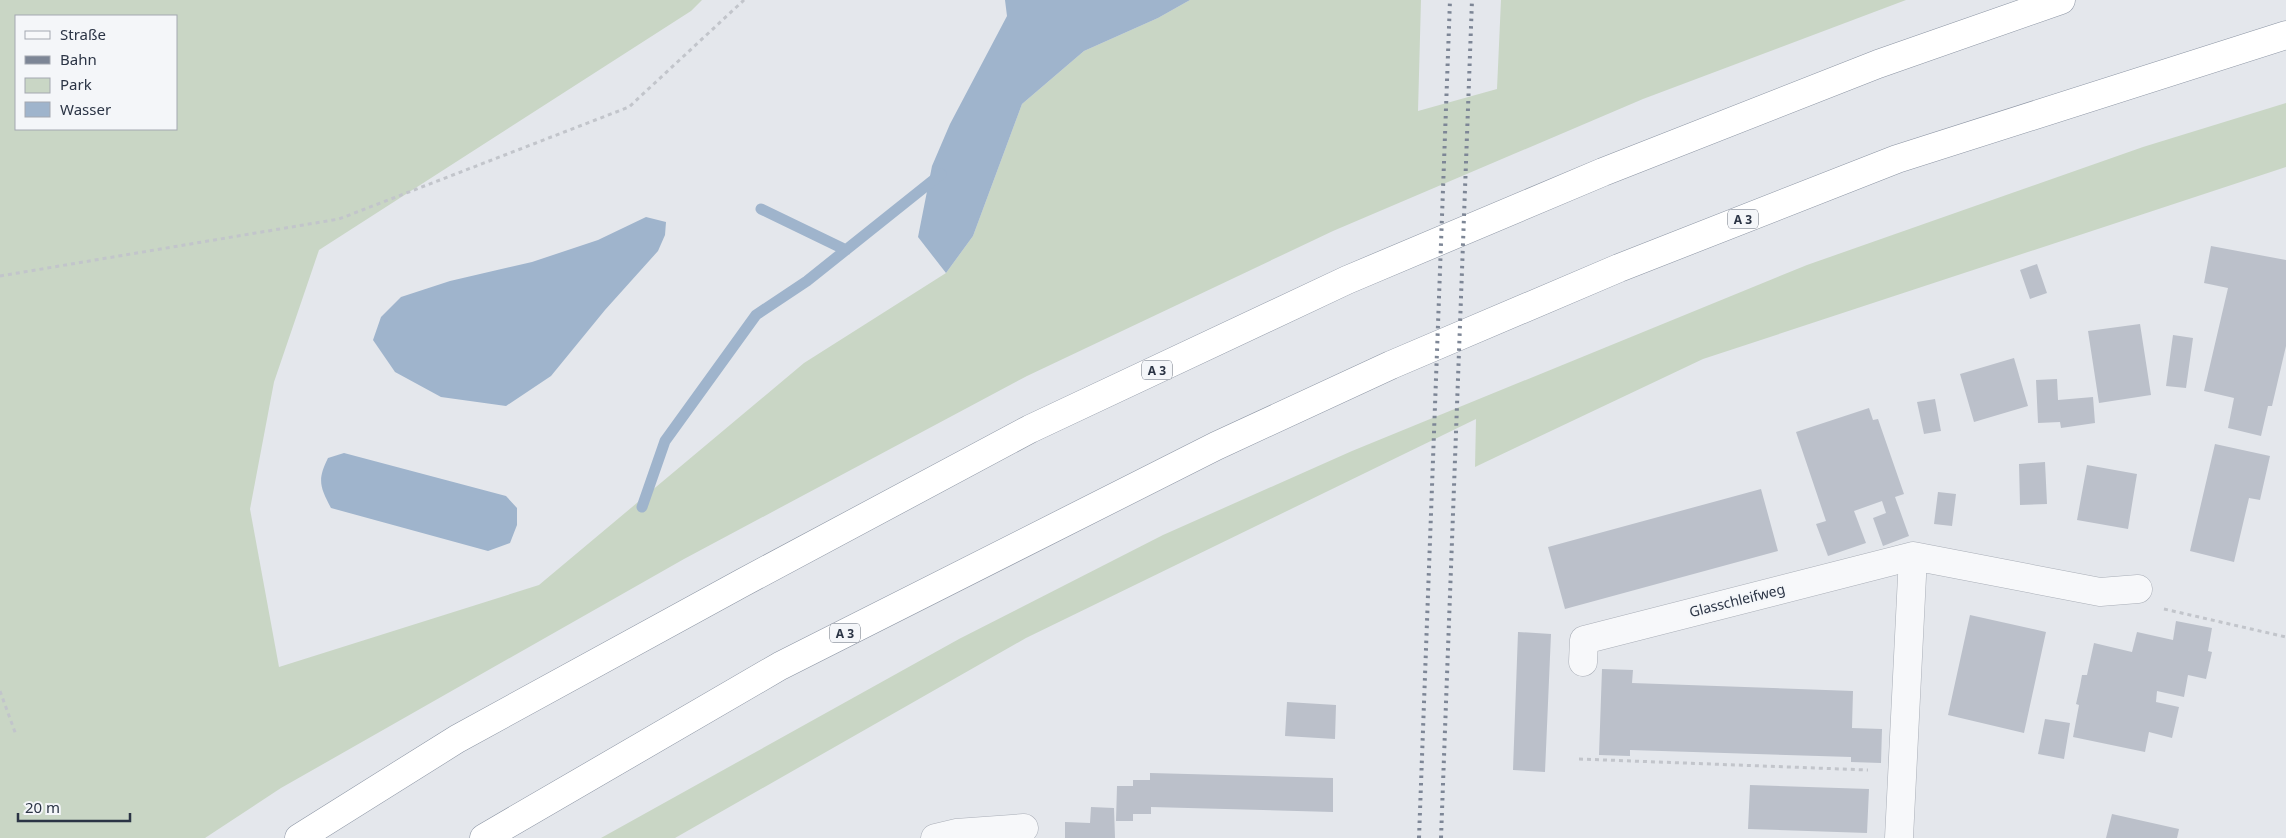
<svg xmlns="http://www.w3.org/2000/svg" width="2286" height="838" font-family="'Noto Sans',sans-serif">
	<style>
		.green { fill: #c9d6c5; fill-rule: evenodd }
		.water { fill: #9fb4cc }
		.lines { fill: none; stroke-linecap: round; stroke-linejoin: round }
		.stream { stroke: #9fb4cc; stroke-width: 11 }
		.building { fill: #bbc0ca }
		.minor-casing { stroke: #a9aeb7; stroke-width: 29 }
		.highway-casing { stroke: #8b94a3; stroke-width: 29 }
		.path { stroke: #c2c5cb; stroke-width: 3; stroke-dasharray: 4 4; stroke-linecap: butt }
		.minor { stroke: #f7f8fa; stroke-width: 28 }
		.highway { stroke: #fff; stroke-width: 28 }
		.rail { stroke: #7d8696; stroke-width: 4; stroke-dasharray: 2.5 5; stroke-linecap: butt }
		.labels { text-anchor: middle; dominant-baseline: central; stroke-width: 4; stroke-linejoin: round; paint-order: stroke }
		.shield { fill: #f4f6f9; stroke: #676e7b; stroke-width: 1 }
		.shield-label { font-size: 12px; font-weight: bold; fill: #2b3445 }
		.street-label { font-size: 14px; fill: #2b3445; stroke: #f4f6f9 }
	</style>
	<rect width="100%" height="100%" fill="#e4e7ec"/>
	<!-- green -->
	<path class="green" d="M 0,0 L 702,0 L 691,11 L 319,250 L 274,382 L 250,509 L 279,667 L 539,585 L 804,363 L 946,273 L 973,236 L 1022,104 L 1084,51 L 1158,18 L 1190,0 L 1421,0 L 1418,111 L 1497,89 L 1501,0 L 1906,0 L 1643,99 L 1333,231 L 1027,376 L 684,559 L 281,788 L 205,838 L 0,838 ZM 16,16 L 176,16 L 176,129 L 16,129 Z
		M 2286,103 L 2286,167 L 1703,359 L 1475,467 L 1476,419 L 1026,638 L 675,838 L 601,838 L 959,639 L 1163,535 L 1352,451 L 1807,265 L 2143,147 Z"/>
	<!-- water -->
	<path class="water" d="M 1005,0 L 1190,0 L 1158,18 L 1084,51 L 1022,104 L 973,236 L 946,273 L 918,237 L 932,166 L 950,124 L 1007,16 Z
		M 646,217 L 666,222 L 665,235 L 658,251 L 605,310 L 551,376 L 506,406 L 441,397 L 395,372 L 373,340 L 381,317 L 401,297 L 450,281 L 532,262 L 598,240 Z
		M 344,453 L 506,496 L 517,508 L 517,525 L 510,543 L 488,551 L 331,508 C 320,487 317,480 328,458 Z"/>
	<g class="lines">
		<!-- stream -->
		<path class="stream" d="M 761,209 L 846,250
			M 642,507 L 665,441 L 756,315 L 807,281 L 941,174"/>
	</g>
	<!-- building -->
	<path class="building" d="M 2211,246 L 2286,260 L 2286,346 L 2272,406 L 2268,406 L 2261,436 L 2228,428 L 2234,398 L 2204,391 L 2228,288 L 2204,283 Z
		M 2037,264 L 2047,293 L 2030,299 L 2020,270 Z
		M 2140,324 L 2151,395 L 2099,403 L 2088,331 Z
		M 2173,335 L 2193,338 L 2186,388 L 2166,386 Z
		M 2014,358 L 2028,406 L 1974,422 L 1960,374 Z
		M 2057,379 L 2058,400 L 2093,397 L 2095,423 L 2061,428 L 2060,422 L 2038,423 L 2036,380 Z
		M 1935,399 L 1941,431 L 1924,434 L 1917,402 Z
		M 1869,408 L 1873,420 L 1878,419 L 1904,494 L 1895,497 L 1909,536 L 1883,546 L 1873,518 L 1886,513 L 1882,501 L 1854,511 L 1866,543 L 1828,556 L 1816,524 L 1826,521 L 1796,432 Z
		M 2215,444 L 2270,456 L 2260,500 L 2249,498 L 2234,562 L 2190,551 Z
		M 2045,462 L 2047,504 L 2020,505 L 2019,464 Z
		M 2087,465 L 2137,474 L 2128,529 L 2077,520 Z
		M 1761,489 L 1778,551 L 1565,609 L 1548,547 Z
		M 1938,492 L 1956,494 L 1952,526 L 1934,524 Z
		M 1970,615 L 2046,632 L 2024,733 L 1948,715 Z
		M 2176,621 L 2212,628 L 2208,651 L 2212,652 L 2206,679 L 2188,675 L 2184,697 L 2157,691 L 2156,702 L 2179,707 L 2172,738 L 2149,732 L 2145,752 L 2073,737 L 2079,705 L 2076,704 L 2080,686 L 2082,675 L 2087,675 L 2094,643 L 2132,652 L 2137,632 L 2173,640 Z
		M 1518,632 L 1551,634 L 1545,772 L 1513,770 Z
		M 1602,669 L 1633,670 L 1632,683 L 1853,691 L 1852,728 L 1882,729 L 1881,763 L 1851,762 L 1851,757 L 1630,750 L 1630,756 L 1599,755 Z
		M 1287,702 L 1336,705 L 1335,739 L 1285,736 Z
		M 2045,719 L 2070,723 L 2064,759 L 2038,754 Z
		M 1150,773 L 1333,778 L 1333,812 L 1151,807 L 1151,814 L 1133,814 L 1133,821 L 1116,821 L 1117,786 L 1133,786 L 1133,780 L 1150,780 Z
		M 1750,785 L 1869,789 L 1867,833 L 1748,829 Z
		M 1091,807 L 1114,808 L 1115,838 L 1065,838 L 1065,822 L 1090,823 Z
		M 2112,814 L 2179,829 L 2177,838 L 2106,838 Z"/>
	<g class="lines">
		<defs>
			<path id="minor" d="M 1583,662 L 1584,640 L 1913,556 L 2100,592 L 2138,589
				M 935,838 L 956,833 L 1024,828
				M 1899,838 L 1913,556"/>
			<path id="highway" d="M 299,838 L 457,739 L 742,583 L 1030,429 L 1347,280 L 1603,172 L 1878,64 L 2061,0
				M 484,838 L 780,666 L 1216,446 L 1391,365 L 1619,268 L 1897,159 L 2286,35"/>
		</defs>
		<!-- minor casing -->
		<use href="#minor" class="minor-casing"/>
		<!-- highway casing -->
		<use href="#highway" class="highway-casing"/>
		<!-- path -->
		<path class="path" d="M 0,276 L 339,219 L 629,107 L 744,0
			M 2164,609 L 2286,637
			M 0,691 L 16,735
			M 1579,759 L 1868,770"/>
		<!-- minor -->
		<use href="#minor" class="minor"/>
		<!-- highway -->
		<use href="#highway" class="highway"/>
		<!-- rail -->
		<path class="rail" d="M 1419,838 L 1450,0
			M 1441,838 L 1472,0"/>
	</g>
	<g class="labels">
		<!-- shield labels -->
		<g class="shield">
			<rect x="1728" y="209.5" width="30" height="19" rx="4"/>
			<rect x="1142" y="360.5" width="30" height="19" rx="4"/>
			<rect x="830" y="623.5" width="30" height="19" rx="4"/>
		</g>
		<g class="shield-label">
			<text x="1743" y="219">A 3</text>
			<text x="1157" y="370">A 3</text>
			<text x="845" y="633">A 3</text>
		</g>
		<!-- street labels -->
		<g class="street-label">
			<text transform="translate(1737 600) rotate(-14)">Glasschleifweg</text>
		</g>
	</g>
	<!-- legend -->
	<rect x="15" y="15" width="162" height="115" fill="#f4f6f9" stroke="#a4a8b1"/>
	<rect x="25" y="31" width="25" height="8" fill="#f7f8fa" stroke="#a4a8b1"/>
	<text x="60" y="40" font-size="15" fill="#2b3445">Straße</text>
	<rect x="25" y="56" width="25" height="8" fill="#7d8696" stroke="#a4a8b1"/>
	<text x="60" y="65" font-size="15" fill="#2b3445">Bahn</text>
	<rect x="25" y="78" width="25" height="15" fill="#c9d6c5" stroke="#a4a8b1"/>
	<text x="60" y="90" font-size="15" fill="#2b3445">Park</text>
	<rect x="25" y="102" width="25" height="15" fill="#9fb4cc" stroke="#a4a8b1"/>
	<text x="60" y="115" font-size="15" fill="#2b3445">Wasser</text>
	<!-- scale -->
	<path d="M18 813v8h112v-8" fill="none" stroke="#2b3445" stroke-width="2.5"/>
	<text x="25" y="813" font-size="15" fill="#2b3445" stroke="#f4f6f9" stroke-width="4" paint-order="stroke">20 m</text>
</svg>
